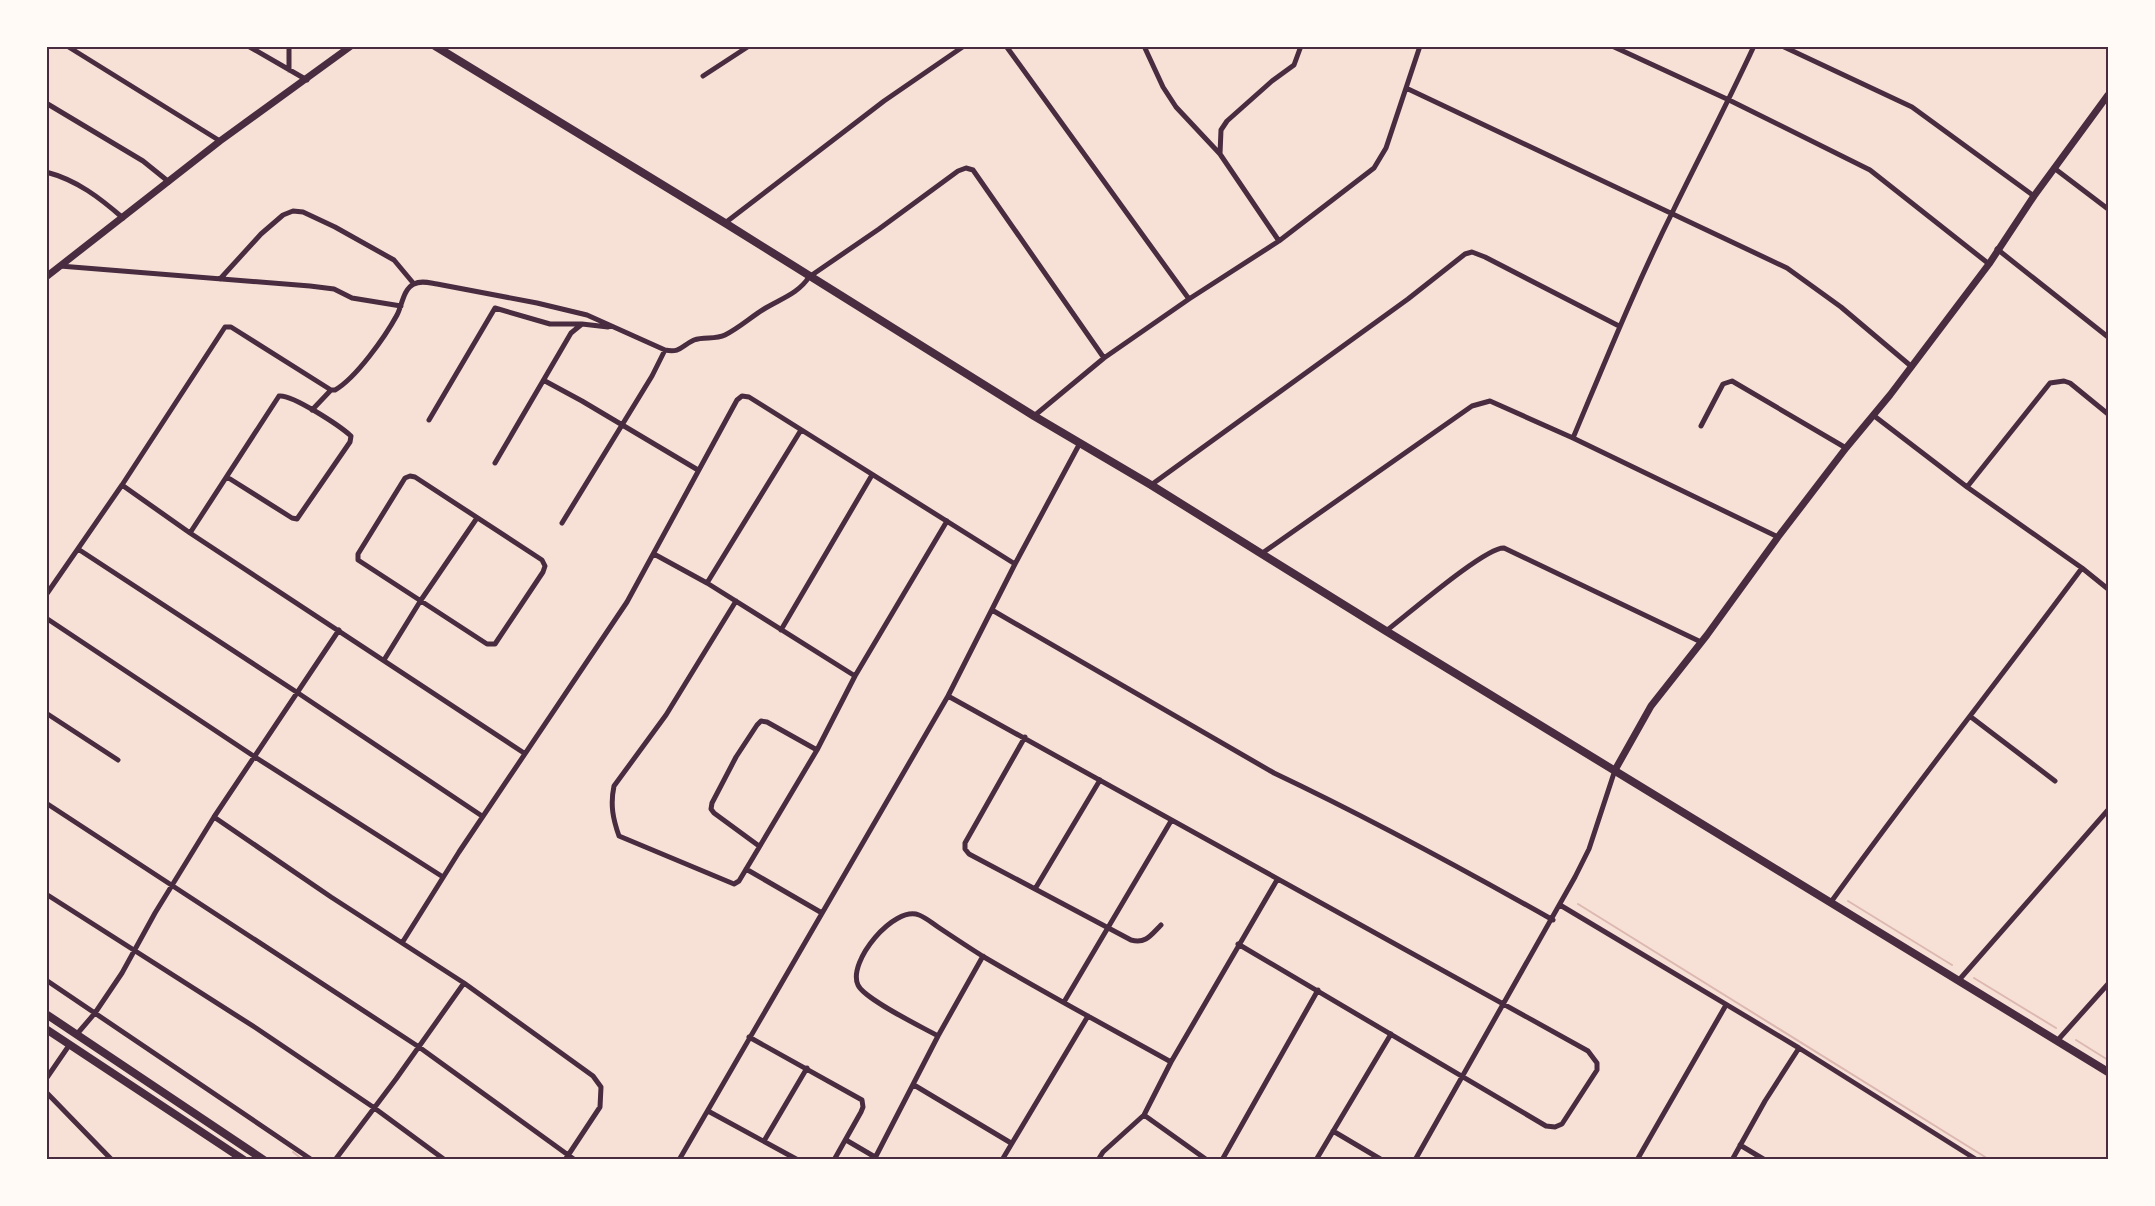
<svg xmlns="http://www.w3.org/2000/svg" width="2155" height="1206" font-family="'Source Sans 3',sans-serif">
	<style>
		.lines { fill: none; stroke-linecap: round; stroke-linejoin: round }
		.stream { stroke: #dcb8b0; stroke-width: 2 }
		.minor { stroke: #4a2c40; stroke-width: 5 }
		.tertiary { stroke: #4a2c40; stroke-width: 7 }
		.secondary { stroke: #4a2c40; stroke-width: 8 }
		.neatline { fill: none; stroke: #4a2c40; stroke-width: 2 }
	</style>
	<rect width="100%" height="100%" fill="#f7e1d7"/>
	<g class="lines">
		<!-- stream -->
		<path class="stream" d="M 1848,901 L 1952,965
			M 1578,904 L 1990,1160
			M 1974,978 L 2056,1028
			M 2076,1040 L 2108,1060
			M 293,1152 L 303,1160"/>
		<!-- minor -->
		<path class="minor" d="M 67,46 L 220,141
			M 248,46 L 307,80
			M 289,46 L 289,70
			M 1006,46 L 1189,299
			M 1144,46 L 1163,87 L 1176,107 L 1220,154
			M 1612,46 L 1729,100 L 1870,170 L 1989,264
			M 1782,46 L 1912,107 L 2034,196
			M 703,76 L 749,46
			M 1406,88 L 1787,268 L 1841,307 L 1912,367
			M 46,103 L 143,161 L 169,182
			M 2054,168 L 2108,209
			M 46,172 C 77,180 100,198 123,218
			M 725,223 L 884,101 L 964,46
			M 1279,241 L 1220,154 L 1221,130 L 1227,121 L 1272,81 L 1294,65 L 1301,46
			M 1997,249 L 2108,337
			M 60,266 L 310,286 L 334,289 L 352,298 L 401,306
			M 220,279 L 261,234 L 283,215 L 293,211 L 303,212 L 335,227 L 394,260 L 414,284
			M 545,381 L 582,401 L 698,470
			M 312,410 L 331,390 L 335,390 C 356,378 385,337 397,315 C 402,306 403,289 414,284 C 421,280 430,283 437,284 L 537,303 L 587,315 L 665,350 C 681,353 681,346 694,340 C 704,336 715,340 725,335 C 739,328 751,317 764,309 C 780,299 798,294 809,277 L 879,229 L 958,171 L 966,168 L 973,170 L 1104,358
			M 1873,415 L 1967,487 L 2082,568 L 2108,589
			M 1034,416 L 1104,358 L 1189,299 L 1279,241 L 1374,168 L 1386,148 L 1420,46
			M 429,420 L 495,308 L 550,324 L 582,324
			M 1701,426 L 1723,384 L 1732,381 L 1846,448
			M 1573,438 C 1605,362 1636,285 1673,211 C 1700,156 1728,102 1754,46
			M 495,463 L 571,333 L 582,324 L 608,327
			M 410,476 L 415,477 L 542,560 L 545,566 L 543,572 L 495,644 L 487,644 L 358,560 L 358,554 L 405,478 Z
			M 122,485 L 190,533 L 524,753
			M 1151,485 L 1408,299 L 1465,254 L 1472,252 L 1485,257 L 1619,326
			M 1967,487 L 2050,383 L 2064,381 L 2070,383 L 2108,414
			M 562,523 L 652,376 L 665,350
			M 190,533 L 279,396 C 292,394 340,426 351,436 L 350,442 L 297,519 L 292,518 L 227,477
			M 78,549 L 298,693 L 482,816
			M 654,554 L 707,583 L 855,676
			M 1261,554 L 1472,406 L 1490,401 L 1573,438 L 1778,537
			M 707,583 L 801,430
			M 46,595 L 122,485 L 225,327 L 231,327 L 331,390
			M 736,601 L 666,715 L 614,786 C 610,805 613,819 619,836 L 734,884 L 739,881 L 817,750 L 855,676 L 947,521
			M 992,610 L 1274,773 C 1369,818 1461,868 1553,920
			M 46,618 L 255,757 L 443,877
			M 781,630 L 872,475
			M 1386,631 C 1406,616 1485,547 1504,548 L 1701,642
			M 384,660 L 421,600 L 477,518
			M 948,696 L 1588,1051 L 1597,1063 L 1597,1070 L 1562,1124 L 1555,1127 L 1546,1126 L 1238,944
			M 46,713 L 118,760
			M 1971,717 L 2055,781
			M 1025,737 L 965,843 L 965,849 L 969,854 L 1131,940 C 1146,944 1151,935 1161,925
			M 46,803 L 419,1047 L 575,1160
			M 214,817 L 331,897 L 464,983 L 593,1076 L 601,1087 L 600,1107 L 565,1160
			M 759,846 L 714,813 L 711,809 L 712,803 L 736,757 L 757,725 L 761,721 L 767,722 L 817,750
			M 746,869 L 822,913
			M 1035,889 L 1100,780
			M 46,894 L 256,1028 L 373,1107 L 445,1160
			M 1831,902 C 1912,789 1999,680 2082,568
			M 1560,905 L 1799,1048 L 1977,1160
			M 402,943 L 459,852 L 627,602 L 737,400 L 742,396 L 749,397 L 1015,564
			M 46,980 L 312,1160
			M 1959,980 L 2108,810
			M 1064,1002 L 1171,821
			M 77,1034 L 95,1013 L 122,973 L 155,913 L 214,817 L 339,630
			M 938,1036 C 922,1027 864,999 858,985 C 847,962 894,905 919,915 C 925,917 932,923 938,927 C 953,937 968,947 984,957 C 1045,993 1108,1027 1171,1062
			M 749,1037 L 862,1100 L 863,1107 L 861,1112 L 834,1160
			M 2057,1041 L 2108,984
			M 46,1079 L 70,1044
			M 914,1085 L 1011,1143
			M 46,1092 L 112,1160
			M 708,1111 L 798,1160
			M 1144,1115 L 1207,1160
			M 1333,1131 L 1382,1160
			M 846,1140 L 875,1157
			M 764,1141 L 807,1068
			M 1740,1145 L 1765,1160
			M 335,1160 L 396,1079 L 464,983
			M 679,1160 L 948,696 L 1015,564 L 1080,443
			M 874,1160 L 938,1036 L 983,956
			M 1002,1160 L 1088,1016
			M 1098,1160 L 1103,1152 L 1144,1115 L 1171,1062 L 1277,880
			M 1222,1160 L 1318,990
			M 1316,1160 L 1391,1034
			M 1415,1160 L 1575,877 L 1589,849 L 1615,770
			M 1637,1160 L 1726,1005
			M 1732,1160 L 1765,1101 L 1799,1048"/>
		<!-- tertiary -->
		<path class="tertiary" d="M 46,277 L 220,141 L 351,46
			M 1615,770 L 1651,706 L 1707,635 L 1778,537 L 1846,448 L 1890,395 L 1989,264 L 2034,196 L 2108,95"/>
		<!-- secondary -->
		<path class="secondary" d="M 435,46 L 725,223 L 1034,416 L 1151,485 L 1386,631 L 2108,1072
			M 46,1014 L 264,1160
			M 46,1029 L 244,1160"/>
	</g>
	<!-- border -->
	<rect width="2155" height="1206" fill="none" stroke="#fffaf5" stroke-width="96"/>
	<rect x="48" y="48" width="2059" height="1110" class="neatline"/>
</svg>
